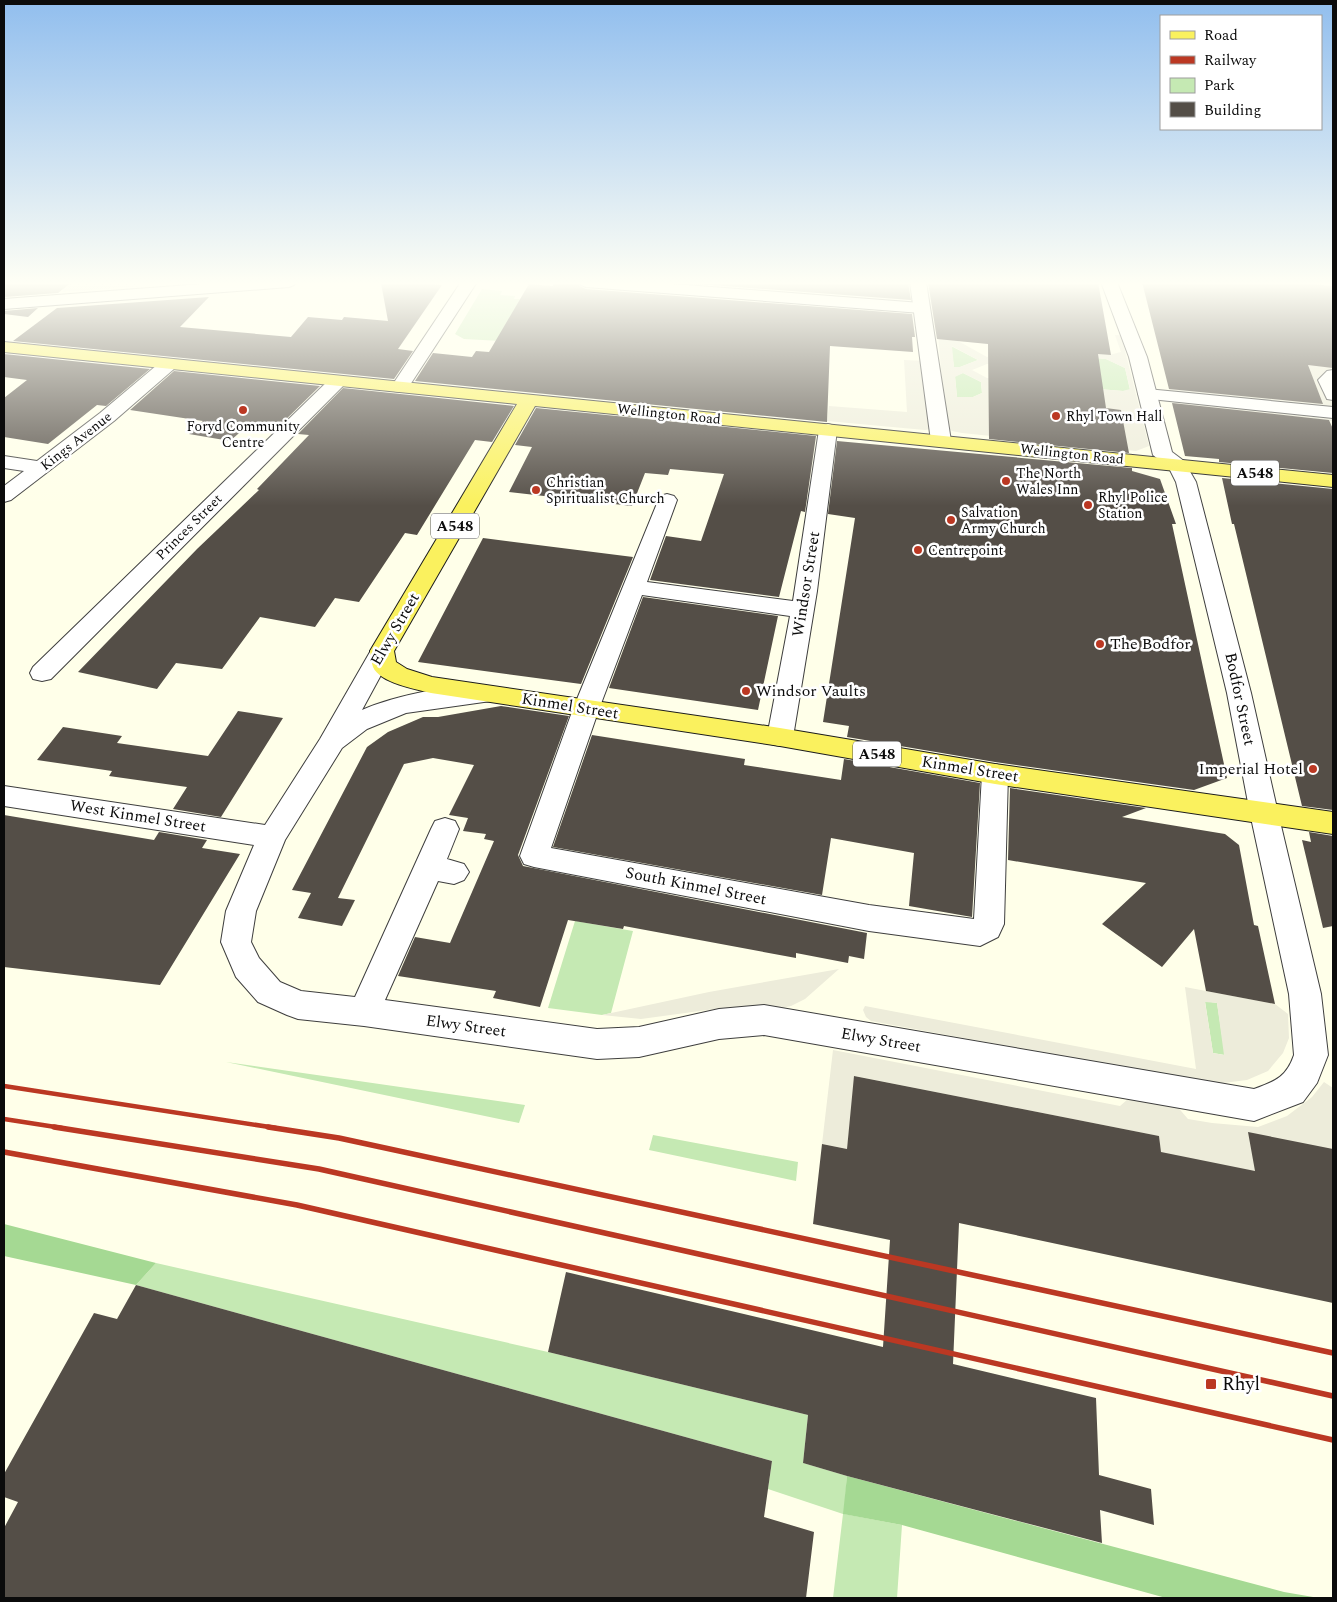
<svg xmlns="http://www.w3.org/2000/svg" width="1337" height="1602" font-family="Spectral,serif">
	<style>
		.green { fill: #c5e9b3 }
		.forest { fill: #a5d993 }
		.plaza { fill: #edecda; fill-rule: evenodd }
		.building { fill: #544e47 }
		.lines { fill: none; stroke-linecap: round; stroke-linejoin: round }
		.pedestrian-casing { stroke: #3e3e3e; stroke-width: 2 }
		.minor-casing { stroke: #3e3e3e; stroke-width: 2 }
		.tertiary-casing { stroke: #3e3e3e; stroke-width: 2 }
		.primary-casing { stroke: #1c1c1c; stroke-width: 2 }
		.pedestrian { fill: #fff; fill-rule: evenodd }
		.minor { fill: #fff; fill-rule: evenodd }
		.tertiary { fill: #fff; fill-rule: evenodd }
		.primary { fill: #faf15e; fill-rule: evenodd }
		.rail-far1 { stroke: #bb3823; stroke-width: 4.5 }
		.rail { stroke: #bb3823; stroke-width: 5.5 }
		.poi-dot { fill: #bb3823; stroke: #fff; stroke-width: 2 }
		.labels { text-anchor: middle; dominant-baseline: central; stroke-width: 5; stroke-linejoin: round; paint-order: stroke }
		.far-street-label { font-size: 14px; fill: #0b0b0b; stroke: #fff }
		.far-poi-label { font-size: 14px; fill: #0b0b0b; stroke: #fff; text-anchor: start }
		.shield { fill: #fff; stroke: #545454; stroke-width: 1 }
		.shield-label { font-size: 15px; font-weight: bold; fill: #0b0b0b }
		.street-label { font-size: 16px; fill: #0b0b0b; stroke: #fff }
		.poi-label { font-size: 16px; fill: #0b0b0b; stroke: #fff; text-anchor: start }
		.near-poi-label { font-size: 19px; fill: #0b0b0b; stroke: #fff; text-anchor: start }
	</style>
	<rect width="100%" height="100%" fill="#ffffe9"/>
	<!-- green -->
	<path class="green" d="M 482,289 L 502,291 L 500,295 L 515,296 L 514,299 L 520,299 L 501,341 L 464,339 L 455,334 Z
		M 951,346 L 978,360 L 960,367 L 954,367 Z
		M 1085,357 L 1106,359 L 1125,368 L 1130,390 L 1123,391 L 1073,387 Z
		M 963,373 L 981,382 L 982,393 L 973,397 L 957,397 L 955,376 Z
		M 575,921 L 633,931 L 611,1013 L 602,1015 L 548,1008 Z
		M 1205,1001 L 1217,1003 L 1225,1055 L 1213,1053 Z
		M 226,1062 L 525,1105 L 519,1123 Z
		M 653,1135 L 798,1162 L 796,1181 L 649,1150 Z
		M 156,1263 L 548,1352 L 808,1415 L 803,1463 L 847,1476 L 844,1514 L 902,1525 L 897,1598 L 833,1598 L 843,1514 L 768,1489 L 772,1461 L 136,1285 Z"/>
	<!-- forest -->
	<path class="forest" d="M 4,1224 L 156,1263 L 136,1285 L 4,1256 Z
		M 847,1476 L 1284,1592 L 1319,1598 L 1166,1598 L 902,1525 L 843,1514 Z"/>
	<!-- plaza -->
	<path class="plaza" d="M 67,282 L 142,282 L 140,286 L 62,292 Z
		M 1311,333 L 1333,335 L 1333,337 L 1320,336 L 1333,368 L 1333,421 L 1325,421 L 1333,438 L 1333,460 L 1314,418 L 1173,405 L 1169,386 L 1322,402 L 1304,355 Z
		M 938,334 L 1109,355 L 1121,352 L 1115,335 L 1121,335 L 1149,446 L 1136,451 L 962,433 L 952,431 L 946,426 ZM 958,341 L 1003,345 L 1006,349 L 987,357 ZM 952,346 L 978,360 L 960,367 L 954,367 ZM 1085,357 L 1106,359 L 1125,368 L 1130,389 L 1123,391 L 1073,387 ZM 987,364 L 1007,365 L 1011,380 L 987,378 L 972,370 ZM 963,373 L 981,382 L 982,393 L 973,397 L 957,397 L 955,377 ZM 1106,408 L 1121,410 L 1126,439 Z
		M 904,360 L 923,361 L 931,429 L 925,430 L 827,421 L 829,406 L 907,412 Z
		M 839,969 L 805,999 L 791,1006 L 777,1009 L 722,1008 L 641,1019 L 602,1015 L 709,992 Z
		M 1185,987 L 1275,1004 L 1288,1014 L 1289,1038 L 1283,1053 L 1268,1071 L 1247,1080 L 1223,1083 L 1204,1082 L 871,1021 L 866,1017 L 863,1010 L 865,1006 L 1196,1069 ZM 1205,1002 L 1217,1003 L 1224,1055 L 1213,1053 Z
		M 833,1050 L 1120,1106 L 1136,1092 L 1169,1097 L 1188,1119 L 1212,1123 L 1258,1127 L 1287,1116 L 1312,1097 L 1324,1082 L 1333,1088 L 1333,1181 L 1162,1162 L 1159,1136 L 855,1076 L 847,1149 L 822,1144 Z"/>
	<!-- building -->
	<path class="building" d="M 4,282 L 72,282 L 58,293 L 4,297 Z
		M 399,282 L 442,285 L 398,349 L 413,351 L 394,379 L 13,341 L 57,308 L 209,297 L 180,327 L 291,337 L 308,317 L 342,320 L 344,317 L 388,321 L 381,283 Z
		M 553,282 L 576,282 L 580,286 L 586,289 L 912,314 L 915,337 L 912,337 L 913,352 L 830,346 L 827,422 L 415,381 L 433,353 L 472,357 L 476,351 L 489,352 L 529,284 L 553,286 Z
		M 670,282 L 908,282 L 911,300 Z
		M 928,282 L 1098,282 L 1111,355 L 1098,354 L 1106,408 L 1121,410 L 1129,453 L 989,439 L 988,344 L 937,339 Z
		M 1142,282 L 1291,282 L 1333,286 L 1333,368 L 1308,365 L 1323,404 L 1169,389 Z
		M 38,308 L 28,317 L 4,314 L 4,311 Z
		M 4,354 L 150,369 L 106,406 L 97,405 L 48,444 L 4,437 L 4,398 L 27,380 L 4,377 Z
		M 174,371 L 320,386 L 274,431 L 246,427 L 230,441 L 189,434 L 203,421 L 130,410 Z
		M 343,388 L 514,406 L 492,442 L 475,440 L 417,535 L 405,533 L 359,602 L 335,598 L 315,627 L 260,617 L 222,669 L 176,663 L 157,689 L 78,672 L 197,549 L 259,490 L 257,489 L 309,435 L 298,434 Z
		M 1172,403 L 1329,420 L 1333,429 L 1333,473 L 1219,462 L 1219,459 L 1185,456 Z
		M 536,408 L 816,436 L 805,512 L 801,511 L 779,597 L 650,580 L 666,536 L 701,541 L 724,474 L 670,469 L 668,475 L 645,473 L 632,506 L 509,492 L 532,447 L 515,445 Z
		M 837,441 L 1132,468 L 1132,471 L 1160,479 L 1176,524 L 1172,524 L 1227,778 L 1194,790 L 995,762 L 847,737 L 849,726 L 823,722 L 855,518 L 828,514 Z
		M 1222,478 L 1333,489 L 1333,810 L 1302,806 L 1234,524 L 1232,524 Z
		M 483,538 L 633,557 L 581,684 L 418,662 Z
		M 643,597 L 778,616 L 758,710 L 609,688 Z
		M 501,706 L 569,716 L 518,855 L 523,866 L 867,933 L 864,959 L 849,956 L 848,963 L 796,953 L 796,958 L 624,926 L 623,929 L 568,920 L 540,1007 L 493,998 L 496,991 L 398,976 L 415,937 L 450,943 L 494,841 L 484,839 L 486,834 L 463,831 L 468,818 L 449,815 L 474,765 L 433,758 L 404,764 L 338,898 L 355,900 L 342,926 L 298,918 L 311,893 L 292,890 L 367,747 L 388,732 L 423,717 L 438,717 Z
		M 238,711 L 283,718 L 221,817 L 173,809 L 187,787 L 109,776 L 112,771 L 37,760 L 63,727 L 122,736 L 117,743 L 208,756 Z
		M 592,735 L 745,759 L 744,765 L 841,780 L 844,759 L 980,783 L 972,917 L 909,906 L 914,853 L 831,838 L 822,895 L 553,847 Z
		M 1010,788 L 1146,808 L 1122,817 L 1225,834 L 1239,845 L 1254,925 L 1258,926 L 1275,1004 L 1206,991 L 1194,929 L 1162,967 L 1102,924 L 1146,883 L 1008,860 Z
		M 4,815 L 154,840 L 159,832 L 207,840 L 202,848 L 240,854 L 160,985 L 4,967 Z
		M 1309,832 L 1333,836 L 1333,926 L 1323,928 L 1302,840 L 1311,842 Z
		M 854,1076 L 1159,1136 L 1161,1152 L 1255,1171 L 1248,1132 L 1333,1149 L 1333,1303 L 959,1223 L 953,1364 L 1096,1398 L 1099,1475 L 1151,1489 L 1154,1525 L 1100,1510 L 1102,1543 L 847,1476 L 803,1463 L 808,1415 L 548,1352 L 566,1272 L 883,1347 L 890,1240 L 813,1224 L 822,1144 L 847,1149 Z
		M 136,1285 L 772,1461 L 764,1517 L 814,1532 L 806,1598 L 4,1598 L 4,1528 L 18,1502 L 4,1497 L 4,1474 L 94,1313 L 117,1319 Z"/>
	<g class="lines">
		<defs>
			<path id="pedestrian" d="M 1333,370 L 1333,400 L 1327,399 L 1318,380 L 1327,371 Z
				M 1147,389 L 1333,407 L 1333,418 L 1141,398 L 1138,394 L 1141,390 Z"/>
			<path id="minor" d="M 229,282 L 297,282 L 294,285 L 289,287 L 4,309 L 4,299 Z
				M 461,282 L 477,282 L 406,391 L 400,392 L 394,391 L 391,387 Z
				M 578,282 L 646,282 L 921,303 L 927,305 L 929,308 L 927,311 L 921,313 L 586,287 L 581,285 Z
				M 169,359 L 175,360 L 178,364 L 175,368 L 114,421 L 11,500 L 4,502 L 4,486 L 24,471 L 4,468 L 4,456 L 37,461 L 100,413 L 163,360 Z
				M 337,377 L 343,378 L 346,382 L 343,386 L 51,679 L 42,681 L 33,679 L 30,673 L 33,667 L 331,378 Z
				M 828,424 L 835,426 L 837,430 L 817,591 L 793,737 L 789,744 L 780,746 L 771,744 L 767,737 L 790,616 L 642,595 L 599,709 L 551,848 L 869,905 L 974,919 L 982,774 L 985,767 L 995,764 L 1005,767 L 1008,774 L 1004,924 L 998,937 L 980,946 L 869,931 L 534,867 L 524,864 L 520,856 L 573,709 L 660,496 L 667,494 L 674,496 L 677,500 L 647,582 L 793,601 L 819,430 L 821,426 Z
				M 382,643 L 390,645 L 394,651 L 362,710 C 391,697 467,679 498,688 L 502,694 L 498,700 L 406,713 L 367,729 L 342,748 L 285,840 L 256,911 L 251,942 L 259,958 L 280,982 L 301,991 L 355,997 L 431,829 L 435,821 L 445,818 L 455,821 L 459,829 L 447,859 L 464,864 L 469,872 L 464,880 L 454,884 L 438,881 L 385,1000 L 597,1029 L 639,1027 L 719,1009 L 764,1005 L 1254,1089 C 1275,1081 1286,1078 1294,1055 L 1289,994 L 1250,813 L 1254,806 L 1264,802 L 1274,806 L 1278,813 L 1321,994 L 1328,1055 L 1317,1083 L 1303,1102 L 1254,1121 L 764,1035 L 719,1039 L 639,1057 L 597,1059 L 364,1026 L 298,1019 L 287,1015 L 258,1002 L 236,977 L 221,942 L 226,911 L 254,845 L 4,806 L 4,786 L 265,825 L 320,739 L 374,645 Z"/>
			<path id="tertiary" d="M 910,282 L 926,282 L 951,441 L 948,445 L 941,447 L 934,445 L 931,441 Z
				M 1101,282 L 1117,282 L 1147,357 L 1172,452 L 1184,461 L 1196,482 L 1251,693 L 1278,813 L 1274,820 L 1264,824 L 1254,820 L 1250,813 L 1227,693 L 1176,482 L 1169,468 L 1153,455 L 1129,357 Z"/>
			<path id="primary" d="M 4,342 L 1333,475 L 1333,487 L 535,406 L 394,651 L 396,662 L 407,669 L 432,677 L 780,728 L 995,764 L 1333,812 L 1333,834 L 995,784 L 780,746 L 431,693 C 416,689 380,683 373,667 C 371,662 371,656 370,651 L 517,404 L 4,352 Z"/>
		</defs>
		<!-- pedestrian casing -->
		<use href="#pedestrian" class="pedestrian-casing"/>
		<!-- minor casing -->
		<use href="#minor" class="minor-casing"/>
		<!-- tertiary casing -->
		<use href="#tertiary" class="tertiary-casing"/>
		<!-- primary casing -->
		<use href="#primary" class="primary-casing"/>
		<!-- pedestrian -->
		<use href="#pedestrian" class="pedestrian"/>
		<!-- minor -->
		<use href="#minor" class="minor"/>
		<!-- tertiary -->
		<use href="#tertiary" class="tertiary"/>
		<!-- primary -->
		<use href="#primary" class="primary"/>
		<!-- rail-far1 -->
		<path class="rail-far1" d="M 4,1086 L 276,1128
			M 4,1119 L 62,1128"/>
		<!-- rail -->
		<path class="rail" d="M 54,1127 L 319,1169 L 1333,1396
			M 268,1127 L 339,1138 L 1333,1353
			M 4,1152 L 297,1205 L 1333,1440"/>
	</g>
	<!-- sky -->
	<linearGradient id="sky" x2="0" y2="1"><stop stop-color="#91beee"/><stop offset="0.56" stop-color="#fffff5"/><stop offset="1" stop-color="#fffff5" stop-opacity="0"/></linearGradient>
	<rect width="1337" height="506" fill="url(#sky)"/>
	<!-- markers -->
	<g class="poi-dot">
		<circle cx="243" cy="410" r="5"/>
		<circle cx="1056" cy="416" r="5"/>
		<circle cx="1006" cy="481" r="5"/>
		<circle cx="536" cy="490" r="5"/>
		<circle cx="1088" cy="505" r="5"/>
		<circle cx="951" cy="520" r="5"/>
		<circle cx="918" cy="550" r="5"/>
		<circle cx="1100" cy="644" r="5"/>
		<circle cx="746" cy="691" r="5"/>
		<circle cx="1313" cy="769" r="5"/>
		<rect x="1205" y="1378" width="12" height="12" rx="2.5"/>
	</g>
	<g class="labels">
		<!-- far-street labels -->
		<g class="far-street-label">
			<text transform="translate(669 414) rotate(6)">Wellington Road</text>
			<text transform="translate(76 441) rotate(-38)">Kings Avenue</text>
			<text transform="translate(1072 454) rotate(6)">Wellington Road</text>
			<text transform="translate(189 527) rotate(-45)">Princes Street</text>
		</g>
		<!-- far-poi labels -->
		<g class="far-poi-label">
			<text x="1066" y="416">Rhyl Town Hall</text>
			<text x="243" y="426" text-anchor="middle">Foryd Community<tspan x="243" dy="16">Centre</tspan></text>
			<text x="1016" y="473">The North<tspan x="1016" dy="16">Wales Inn</tspan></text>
			<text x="546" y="482">Christian<tspan x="546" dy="16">Spiritualist Church</tspan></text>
			<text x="1098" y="497">Rhyl Police<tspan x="1098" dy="16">Station</tspan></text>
			<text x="961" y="512">Salvation<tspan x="961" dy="16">Army Church</tspan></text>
			<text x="928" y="550">Centrepoint</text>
		</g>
		<!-- shield labels -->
		<g class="shield">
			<rect x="1231" y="460.5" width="48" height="25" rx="4"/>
			<rect x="431" y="513.5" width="48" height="25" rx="4"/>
			<rect x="853" y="741.5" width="48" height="25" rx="4"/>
		</g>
		<g class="shield-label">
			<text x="1255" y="473">A548</text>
			<text x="455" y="526">A548</text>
			<text x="877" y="754">A548</text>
		</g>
		<!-- street labels -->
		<g class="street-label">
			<text transform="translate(806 584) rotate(-81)">Windsor Street</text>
			<text transform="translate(395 629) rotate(-60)">Elwy Street</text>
			<text transform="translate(1240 699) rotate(78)">Bodfor Street</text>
			<text transform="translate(570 706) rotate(9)">Kinmel Street</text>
			<text transform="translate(970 769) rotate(9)">Kinmel Street</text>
			<text transform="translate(138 816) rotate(9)">West Kinmel Street</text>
			<text transform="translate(696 886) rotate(11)">South Kinmel Street</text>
			<text transform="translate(466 1026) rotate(8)">Elwy Street</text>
			<text transform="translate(881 1040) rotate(10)">Elwy Street</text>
		</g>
		<!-- poi labels -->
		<g class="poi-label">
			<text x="1110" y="644">The Bodfor</text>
			<text x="756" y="691">Windsor Vaults</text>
			<text x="1303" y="769" text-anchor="end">Imperial Hotel</text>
		</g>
		<!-- near-poi labels -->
		<g class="near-poi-label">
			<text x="1222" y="1384">Rhyl</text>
		</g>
	</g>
	<!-- border -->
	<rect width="1337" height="1602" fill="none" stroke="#0b0b0b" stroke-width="10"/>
	<!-- legend -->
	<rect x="1160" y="15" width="162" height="115" fill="#ffffff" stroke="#9d9d9d"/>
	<rect x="1170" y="31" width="25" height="8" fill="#faf15e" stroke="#9d9d9d"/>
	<text x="1204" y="40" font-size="15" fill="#0b0b0b">Road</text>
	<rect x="1170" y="56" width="25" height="8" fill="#bb3823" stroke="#9d9d9d"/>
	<text x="1204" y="65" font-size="15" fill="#0b0b0b">Railway</text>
	<rect x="1170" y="78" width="25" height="15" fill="#c5e9b3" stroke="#9d9d9d"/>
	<text x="1204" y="90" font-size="15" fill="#0b0b0b">Park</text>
	<rect x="1170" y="102" width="25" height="15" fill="#544e47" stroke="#9d9d9d"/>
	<text x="1204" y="115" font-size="15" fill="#0b0b0b">Building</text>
</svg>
